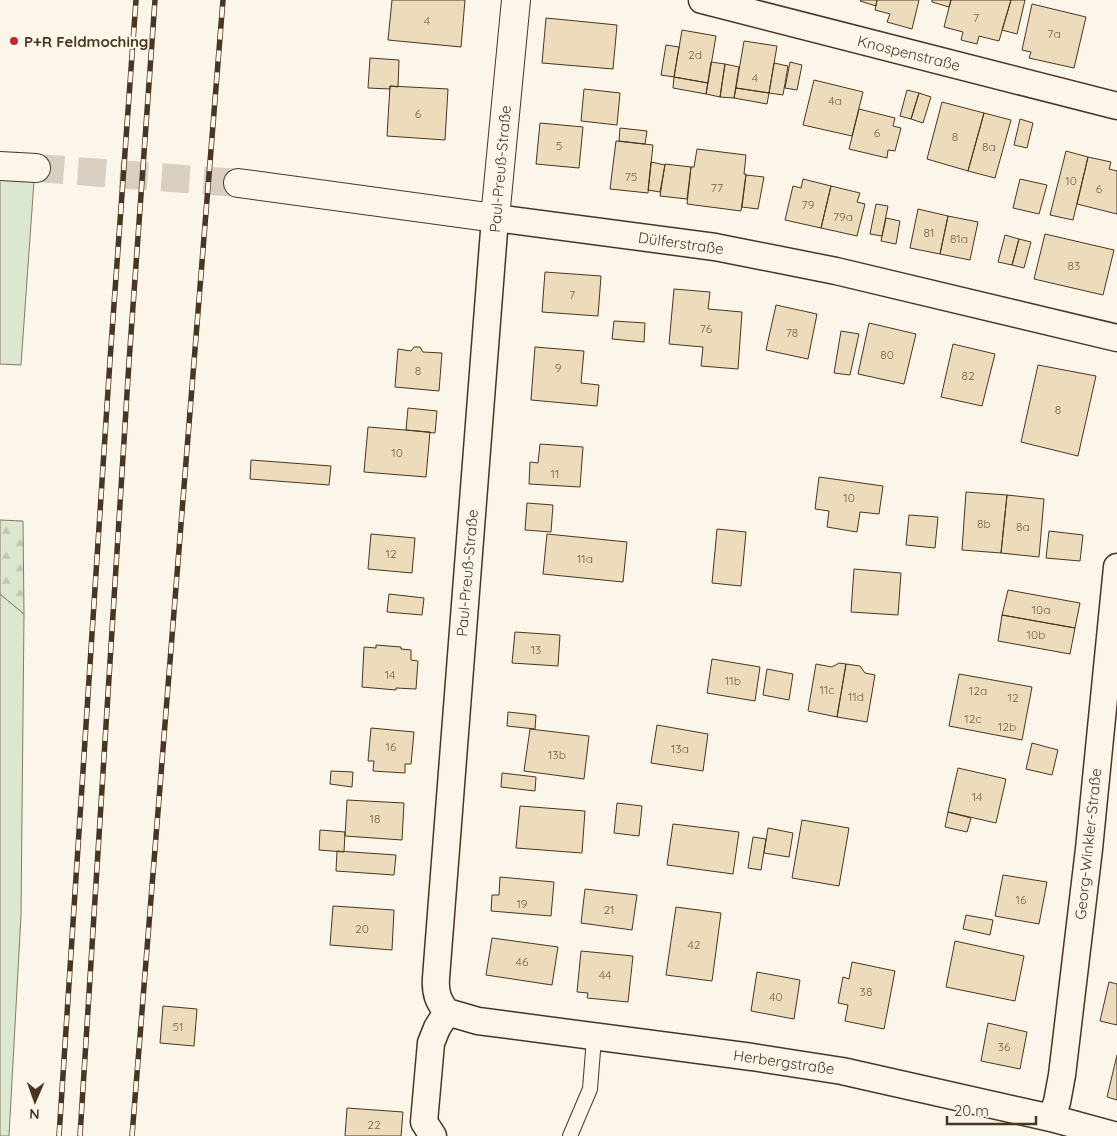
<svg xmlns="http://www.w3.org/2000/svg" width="1117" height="1136" font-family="Quicksand,sans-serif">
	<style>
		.green { fill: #dce7d0; stroke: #887966 }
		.forest { fill: url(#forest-firs); stroke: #887966 }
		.building { fill: #ecdcbc; stroke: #4a3520 }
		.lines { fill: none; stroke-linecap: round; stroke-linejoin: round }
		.secondary-tunnel { stroke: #d8cfc1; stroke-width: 28; stroke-dasharray: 28 14; stroke-linecap: butt }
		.service-casing { stroke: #4a3520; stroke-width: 16 }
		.minor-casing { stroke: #4a3520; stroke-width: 29 }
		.secondary-casing { stroke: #4a3520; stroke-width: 30 }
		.service { stroke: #fbf6e9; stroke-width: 14 }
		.minor { stroke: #fbf6e9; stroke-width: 26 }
		.secondary { stroke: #fbf6e9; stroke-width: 28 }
		.rail-casing { stroke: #4a3520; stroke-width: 5.5 }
		.rail { stroke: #fbf6e9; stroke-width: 4; stroke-dasharray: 11; stroke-linecap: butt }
		.poi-dot { fill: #c62828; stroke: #fbf6e9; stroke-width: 2 }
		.labels { text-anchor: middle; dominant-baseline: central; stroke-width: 4; stroke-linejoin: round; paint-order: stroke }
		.number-label { font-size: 12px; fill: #725f47 }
		.poi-label { font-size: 15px; font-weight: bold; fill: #4a3520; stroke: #fbf6e9; text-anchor: start }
		.street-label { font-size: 15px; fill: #4a3520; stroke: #fbf6e9 }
	</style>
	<defs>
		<pattern id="forest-firs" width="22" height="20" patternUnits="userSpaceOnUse" patternTransform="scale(1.25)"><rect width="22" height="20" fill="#dce7d0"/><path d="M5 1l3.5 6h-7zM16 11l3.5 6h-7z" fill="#bec7b2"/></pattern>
	</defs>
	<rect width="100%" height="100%" fill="#fbf6e9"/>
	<!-- green -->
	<path class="green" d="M 0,179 L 34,181 L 21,365 L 0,364 Z
		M 0,594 L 24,614 L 21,915 L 9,1136 L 0,1136 Z"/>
	<!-- forest -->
	<path class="forest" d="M 0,520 L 23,521 L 24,614 L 0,594 Z"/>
	<!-- building -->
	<path class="building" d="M 392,0 L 465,0 L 461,47 L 388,40 Z
		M 861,0 L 877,0 L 876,6 L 860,1 Z
		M 877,0 L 919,0 L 912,29 L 887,22 L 890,14 L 875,10 Z
		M 932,0 L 951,0 L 949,7 L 932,2 Z
		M 951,0 L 1011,0 L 999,41 L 979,36 L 977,44 L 961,40 L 963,32 L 944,27 Z
		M 1011,0 L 1025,0 L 1017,34 L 1002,30 Z
		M 1032,4 L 1086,17 L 1074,68 L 1029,58 L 1031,52 L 1022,50 Z
		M 546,18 L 617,25 L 613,69 L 542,63 Z
		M 682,30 L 716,36 L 708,83 L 674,77 Z
		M 744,41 L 777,46 L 769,93 L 736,88 Z
		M 666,45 L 679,47 L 674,77 L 661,75 Z
		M 370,58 L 399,60 L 398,87 L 390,86 L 390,89 L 368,88 Z
		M 711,62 L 725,64 L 720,97 L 706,94 Z
		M 790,62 L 802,65 L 797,90 L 785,88 Z
		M 774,63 L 788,66 L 783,95 L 769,93 Z
		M 725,64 L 739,67 L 734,98 L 720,97 Z
		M 674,77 L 708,83 L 706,94 L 673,88 Z
		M 814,80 L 863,92 L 852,136 L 803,125 Z
		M 390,86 L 448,89 L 445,140 L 387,136 Z
		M 736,88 L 769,93 L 767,104 L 734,98 Z
		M 584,89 L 620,93 L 617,125 L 581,121 Z
		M 907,90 L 919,93 L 911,119 L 900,116 Z
		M 919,93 L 931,97 L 923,123 L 911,119 Z
		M 942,102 L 984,113 L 968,171 L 927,159 Z
		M 859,109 L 895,118 L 893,126 L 901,128 L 895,151 L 888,150 L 887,158 L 849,149 Z
		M 984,113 L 1011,120 L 995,178 L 968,171 Z
		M 1020,119 L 1033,123 L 1027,148 L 1014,145 Z
		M 540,123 L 583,127 L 579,168 L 536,164 Z
		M 620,128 L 647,131 L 645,144 L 619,141 Z
		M 616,141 L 653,145 L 648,193 L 610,189 Z
		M 697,149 L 746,155 L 744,174 L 746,174 L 741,211 L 687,204 L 691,167 L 694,167 Z
		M 1066,151 L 1088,157 L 1073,220 L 1050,215 Z
		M 1088,157 L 1111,162 L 1109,169 L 1117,171 L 1117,214 L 1077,204 Z
		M 651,162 L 665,165 L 660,192 L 648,190 Z
		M 665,164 L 691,167 L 687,199 L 660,196 Z
		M 746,175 L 764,177 L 758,209 L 742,207 Z
		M 803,179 L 831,186 L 821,228 L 785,220 L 793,186 L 801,188 Z
		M 1020,179 L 1047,185 L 1039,214 L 1013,208 Z
		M 831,186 L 860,193 L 857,202 L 865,204 L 857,236 L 821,228 Z
		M 876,204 L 888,206 L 882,236 L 870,234 Z
		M 918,209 L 948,216 L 940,254 L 910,248 Z
		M 948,216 L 978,222 L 970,260 L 940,254 Z
		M 886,218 L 900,221 L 896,244 L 881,241 Z
		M 1045,234 L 1114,250 L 1103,295 L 1034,279 Z
		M 1005,235 L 1019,239 L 1012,265 L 998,262 Z
		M 1019,239 L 1031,242 L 1024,268 L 1012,265 Z
		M 545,272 L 601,276 L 598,316 L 542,312 Z
		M 674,289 L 710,292 L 708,309 L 742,312 L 738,369 L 701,366 L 703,347 L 669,344 Z
		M 776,305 L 817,314 L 808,359 L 766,350 Z
		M 614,321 L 645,323 L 644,342 L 612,339 Z
		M 869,323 L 916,334 L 904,384 L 858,374 Z
		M 841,331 L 859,334 L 850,375 L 834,373 Z
		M 953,344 L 995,354 L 982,406 L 941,397 Z
		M 414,347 L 420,347 L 423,352 L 442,353 L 439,391 L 395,387 L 398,349 L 411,351 Z
		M 535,347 L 584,351 L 581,383 L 599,385 L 597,406 L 531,400 Z
		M 1038,365 L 1096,376 L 1078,456 L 1021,442 Z
		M 408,408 L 437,411 L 435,433 L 406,430 Z
		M 368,427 L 430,432 L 426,477 L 364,472 Z
		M 540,444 L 583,447 L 580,487 L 529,484 L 530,462 L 538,463 Z
		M 251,460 L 331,466 L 329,485 L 250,479 Z
		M 819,477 L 883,486 L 879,514 L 860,512 L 857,532 L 827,527 L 829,511 L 815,509 Z
		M 966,492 L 1007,495 L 1001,553 L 962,550 Z
		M 1007,495 L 1044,499 L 1039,557 L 1001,553 Z
		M 527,503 L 553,505 L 551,532 L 525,530 Z
		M 909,515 L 938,517 L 935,548 L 906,545 Z
		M 717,529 L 746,532 L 741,586 L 712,583 Z
		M 1049,531 L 1083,535 L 1080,561 L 1046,558 Z
		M 371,534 L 415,538 L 412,573 L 368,569 Z
		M 547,534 L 627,542 L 623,582 L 543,574 Z
		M 854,569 L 901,573 L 898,615 L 851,612 Z
		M 1008,590 L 1080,603 L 1075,628 L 1002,615 Z
		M 389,594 L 424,598 L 422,615 L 387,612 Z
		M 1002,615 L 1075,628 L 1070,654 L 998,641 Z
		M 515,632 L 560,635 L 558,666 L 512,663 Z
		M 376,645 L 401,647 L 401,649 L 411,650 L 411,660 L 418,661 L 416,689 L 396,688 L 396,690 L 362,687 L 364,647 L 376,648 Z
		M 712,659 L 760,667 L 755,701 L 707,693 Z
		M 839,663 L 846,664 L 837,717 L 808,711 L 816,664 L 832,667 Z
		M 846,664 L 860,666 L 865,673 L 875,675 L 867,722 L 837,717 Z
		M 767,669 L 793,674 L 789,700 L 763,695 Z
		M 959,674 L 1032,687 L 1022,740 L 949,726 Z
		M 508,712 L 536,715 L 535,729 L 507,726 Z
		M 657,725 L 708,734 L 703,771 L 651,763 Z
		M 371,728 L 414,732 L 411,764 L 405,764 L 405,773 L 373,771 L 374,761 L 368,761 Z
		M 530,729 L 589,736 L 584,779 L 524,771 Z
		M 1032,743 L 1058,750 L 1052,775 L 1026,769 Z
		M 958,768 L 1006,779 L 996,823 L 948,812 Z
		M 331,771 L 353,772 L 352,787 L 330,784 Z
		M 502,773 L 536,777 L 535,791 L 501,787 Z
		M 347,800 L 404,803 L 402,840 L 345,836 Z
		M 617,803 L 642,806 L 639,836 L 614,833 Z
		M 520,806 L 585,811 L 582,853 L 516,848 Z
		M 948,812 L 971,818 L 967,832 L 945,827 Z
		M 802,820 L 849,828 L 839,886 L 792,878 Z
		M 673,824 L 739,832 L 733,874 L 667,865 Z
		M 768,828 L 793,833 L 789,857 L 764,853 Z
		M 320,830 L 345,832 L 344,852 L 319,850 Z
		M 753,837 L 766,839 L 761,870 L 748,868 Z
		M 337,851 L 396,855 L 394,875 L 336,871 Z
		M 1003,875 L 1047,882 L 1039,924 L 995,916 Z
		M 500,877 L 554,882 L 551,916 L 491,911 L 492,895 L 499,895 Z
		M 585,889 L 637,895 L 632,930 L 581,923 Z
		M 333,906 L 394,910 L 392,950 L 330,945 Z
		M 676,907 L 721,913 L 712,981 L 666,975 Z
		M 966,915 L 993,920 L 990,935 L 963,929 Z
		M 492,938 L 558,947 L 552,985 L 486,975 Z
		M 955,941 L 1024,956 L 1015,1001 L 946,987 Z
		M 581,951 L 633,956 L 628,1002 L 587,998 L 588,993 L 577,992 Z
		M 852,962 L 895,971 L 884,1029 L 845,1021 L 848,1005 L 838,1003 L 843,977 L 849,979 Z
		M 757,972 L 800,980 L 794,1019 L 751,1011 Z
		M 1109,982 L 1117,984 L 1117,1025 L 1100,1021 Z
		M 163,1006 L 197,1009 L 194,1046 L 160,1043 Z
		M 988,1023 L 1027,1032 L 1020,1069 L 981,1061 Z
		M 1117,1055 L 1117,1100 L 1107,1097 Z
		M 347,1108 L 403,1112 L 401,1136 L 345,1136 Z"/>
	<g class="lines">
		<!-- secondary-tunnel -->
		<path class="secondary-tunnel" d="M 36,168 L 238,183"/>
		<defs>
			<path id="service" d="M 570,1136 L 590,1089 L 594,1038"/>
			<path id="minor" d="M 702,0 L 1117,106
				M 447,1012 C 438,1001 435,993 436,978 L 495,218 L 715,247 L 836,271 L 1117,338
				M 447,1012 L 478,1021 L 752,1057 L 842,1071 L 1051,1118 L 1117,1136
				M 1051,1118 L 1057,1102 L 1062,1075 L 1089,849 L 1117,567
				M 433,1136 L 424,1122 L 431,1043 L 437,1028 L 447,1012"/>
			<path id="secondary" d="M 0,166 L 36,168
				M 238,183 L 495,218 L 516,0"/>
		</defs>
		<!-- service casing -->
		<use href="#service" class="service-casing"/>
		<!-- minor casing -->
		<use href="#minor" class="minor-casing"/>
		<!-- secondary casing -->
		<use href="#secondary" class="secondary-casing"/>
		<!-- service -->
		<use href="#service" class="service"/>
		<!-- minor -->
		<use href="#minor" class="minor"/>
		<!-- secondary -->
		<use href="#secondary" class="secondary"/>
		<defs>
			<path id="rail" d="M 59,1136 L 110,360 L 136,0
				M 80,1136 L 129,362 L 155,0
				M 132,1136 L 223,0"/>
		</defs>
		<!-- rail casing -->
		<use href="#rail" class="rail-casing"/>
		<!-- rail -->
		<use href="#rail" class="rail"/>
	</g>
	<!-- markers -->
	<circle class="poi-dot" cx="14" cy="41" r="5"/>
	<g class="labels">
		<!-- number labels -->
		<g class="number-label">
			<text x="976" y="17">7</text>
			<text x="427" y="20">4</text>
			<text x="1054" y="33">7a</text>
			<text x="695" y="54">2d</text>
			<text x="755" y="77">4</text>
			<text x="835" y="100">4a</text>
			<text x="418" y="113">6</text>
			<text x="877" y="132">6</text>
			<text x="955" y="136">8</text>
			<text x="559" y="145">5</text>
			<text x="989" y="146">8a</text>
			<text x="631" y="176">75</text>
			<text x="1071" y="180">10</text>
			<text x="717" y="187">77</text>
			<text x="1099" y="188">6</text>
			<text x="808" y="204">79</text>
			<text x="843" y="216">79a</text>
			<text x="929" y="232">81</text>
			<text x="959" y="238">81a</text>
			<text x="1074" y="265">83</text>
			<text x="572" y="294">7</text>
			<text x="706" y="328">76</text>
			<text x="792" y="332">78</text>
			<text x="887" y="354">80</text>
			<text x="558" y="367">9</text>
			<text x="418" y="370">8</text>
			<text x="968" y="375">82</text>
			<text x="1058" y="409">8</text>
			<text x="397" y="452">10</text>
			<text x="555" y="473">11</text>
			<text x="849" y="497">10</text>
			<text x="984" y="523">8b</text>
			<text x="1023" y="526">8a</text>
			<text x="391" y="553">12</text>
			<text x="585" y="558">11a</text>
			<text x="1041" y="609">10a</text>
			<text x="1036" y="634">10b</text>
			<text x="536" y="649">13</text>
			<text x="390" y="674">14</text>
			<text x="733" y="680">11b</text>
			<text x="827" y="689">11c</text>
			<text x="978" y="690">12a</text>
			<text x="856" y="696">11d</text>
			<text x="1013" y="697">12</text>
			<text x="973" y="718">12c</text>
			<text x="1007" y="726">12b</text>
			<text x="391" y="746">16</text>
			<text x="680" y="748">13a</text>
			<text x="557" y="754">13b</text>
			<text x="977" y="796">14</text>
			<text x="375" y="818">18</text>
			<text x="1021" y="899">16</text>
			<text x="522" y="903">19</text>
			<text x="609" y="909">21</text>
			<text x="362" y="928">20</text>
			<text x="694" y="944">42</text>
			<text x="522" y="961">46</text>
			<text x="605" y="974">44</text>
			<text x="866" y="991">38</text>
			<text x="776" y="996">40</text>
			<text x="178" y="1026">51</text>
			<text x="1004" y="1046">36</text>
			<text x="374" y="1124">22</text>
		</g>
		<!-- poi labels -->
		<g class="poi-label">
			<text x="24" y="41">P+R Feldmoching</text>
		</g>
		<!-- street labels -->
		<g class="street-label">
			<text transform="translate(909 53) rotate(14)">Knospenstraße</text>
			<text transform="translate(500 169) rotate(-85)">Paul-Preuß-Straße</text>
			<text transform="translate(681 243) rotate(8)">Dülferstraße</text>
			<text transform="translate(467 573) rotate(-85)">Paul-Preuß-Straße</text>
			<text transform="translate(1088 844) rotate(-84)">Georg-Winkler-Straße</text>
			<text transform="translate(784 1062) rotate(8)">Herbergstraße</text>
		</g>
	</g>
	<!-- north arrow -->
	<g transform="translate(35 1101) rotate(182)" stroke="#fbf6e9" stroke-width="4" paint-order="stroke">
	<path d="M0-4L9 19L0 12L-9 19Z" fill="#4a3520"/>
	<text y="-8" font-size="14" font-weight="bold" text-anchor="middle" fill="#4a3520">N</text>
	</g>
	<!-- scale -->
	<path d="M947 1116v8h89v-8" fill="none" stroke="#4a3520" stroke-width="2.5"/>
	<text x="954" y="1116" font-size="15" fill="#4a3520" stroke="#fbf6e9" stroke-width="4" paint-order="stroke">20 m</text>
</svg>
